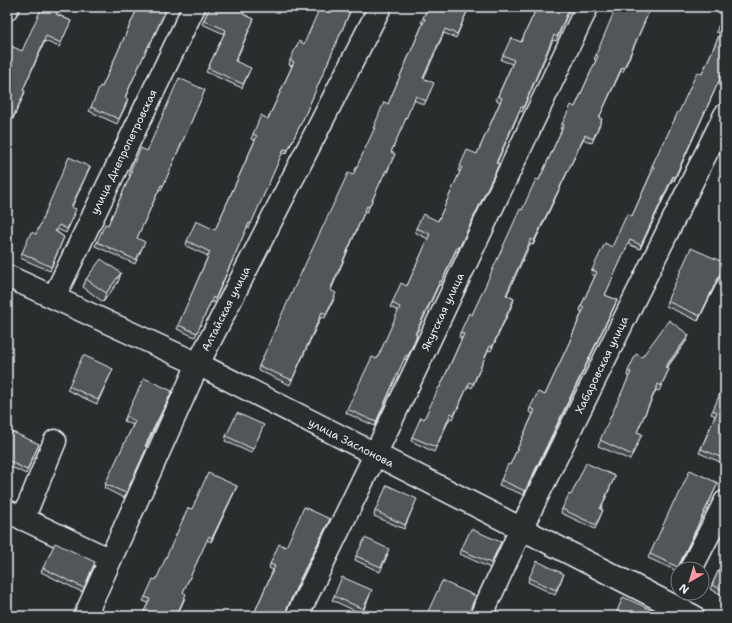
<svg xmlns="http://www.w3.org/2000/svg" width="732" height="623" font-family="'Shantell Sans',sans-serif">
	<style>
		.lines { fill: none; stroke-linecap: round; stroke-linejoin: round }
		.minor-casing { stroke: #e8f1f8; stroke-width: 25 }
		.minor { stroke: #2a2d2e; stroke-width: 22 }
		.wall { fill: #474b4d; stroke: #e8f1f8 }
		.shaded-wall { fill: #3a3d3e; stroke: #e8f1f8 }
		.building { fill: #535759; stroke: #e8f1f8 }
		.labels { text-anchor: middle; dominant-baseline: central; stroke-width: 3; stroke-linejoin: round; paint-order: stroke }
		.street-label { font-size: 11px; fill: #e8f1f8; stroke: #2a2d2e }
	</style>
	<rect width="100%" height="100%" fill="#2a2d2e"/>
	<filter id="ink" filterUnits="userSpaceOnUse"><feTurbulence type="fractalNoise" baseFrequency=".025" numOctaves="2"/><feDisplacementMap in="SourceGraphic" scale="8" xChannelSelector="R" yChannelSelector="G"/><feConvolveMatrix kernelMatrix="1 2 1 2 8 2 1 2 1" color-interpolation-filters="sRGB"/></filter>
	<g filter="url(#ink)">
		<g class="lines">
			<defs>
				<path id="minor" d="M 7,9 L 8,7
					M 7,276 L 198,364 L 693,616
					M 54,297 L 194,7
					M 7,511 L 110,560
					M 23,519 L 55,441
					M 691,569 L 725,502
					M 85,616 L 198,364 L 380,7
					M 297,616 L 375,455 L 587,7
					M 481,616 L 521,529 L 725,115"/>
			</defs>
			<!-- minor casing -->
			<use href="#minor" class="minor-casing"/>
			<!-- minor -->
			<use href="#minor" class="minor"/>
		</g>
		<!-- wall -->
		<path class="wall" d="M 138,7 L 168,7 L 149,47 L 148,46 L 125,98 L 127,103 L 117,124 L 89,111 L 91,107 L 102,87 Z
			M 210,7 L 246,7 L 243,14 L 254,19 L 236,61 L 249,72 L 242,88 L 206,72 L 224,34 L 202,24 Z
			M 352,7 L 303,119 L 286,154 L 282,153 L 249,228 L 247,227 L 214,303 L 211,302 L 195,337 L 177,329 L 208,256 L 186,246 L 187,241 L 215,230 L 255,140 L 251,139 L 253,134 L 268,119 L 292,66 L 289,65 L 290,60 L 304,44 Z
			M 428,7 L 469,7 L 456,38 L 444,33 L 424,78 L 432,87 L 424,105 L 414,100 L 391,152 L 395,154 L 393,158 L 386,175 L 384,174 L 367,212 L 365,211 L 331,290 L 335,297 L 325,318 L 321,317 L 290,385 L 258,370 L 259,366 L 353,175 L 375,129 L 373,128 L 375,124 L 388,104 L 423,23 L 421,23 Z
			M 537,7 L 571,7 L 556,41 L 553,40 L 522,112 L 520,111 L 497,163 L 499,164 L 497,168 L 457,252 L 456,251 L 440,286 L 439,285 L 416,335 L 417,335 L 416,339 L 406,360 L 404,359 L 375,426 L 346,413 L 347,409 L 377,359 L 399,311 L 390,307 L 392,303 L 407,286 L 428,239 L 415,232 L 416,228 L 438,221 L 460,172 L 458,171 L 460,166 L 477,154 L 500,102 L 496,100 L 512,64 L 501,60 L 503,55 L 521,42 Z
			M 651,7 L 623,72 L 621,71 L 599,118 L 602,119 L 592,143 L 583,139 L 533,245 L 530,244 L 507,295 L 514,299 L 513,303 L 491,351 L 488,350 L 472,388 L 468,386 L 453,419 L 450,418 L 434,452 L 411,441 L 412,437 L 424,419 L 440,387 L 462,338 L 459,337 L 460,333 L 472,315 L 522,210 L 539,180 L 562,129 L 560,129 L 562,124 L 575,107 L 596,60 L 594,59 L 596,55 Z
			M 725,11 L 725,78 L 721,76 L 674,181 L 672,180 L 640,249 L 628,244 L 605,295 L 617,300 L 615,305 L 524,495 L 499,485 L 501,480 L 510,465 L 533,414 L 529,412 L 530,408 L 545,395 L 569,343 L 582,312 L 580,311 L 581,306 L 595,276 L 591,274 L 592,270 L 612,247 L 632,216 L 652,171 L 650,171 L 652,166 L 679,112 L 702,74 L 720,33 L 716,32 Z
			M 57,14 L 71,21 L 69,25 L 59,47 L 45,41 L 23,90 L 25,91 L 24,95 L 7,132 L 22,51 Z
			M 205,90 L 161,190 L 159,190 L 137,238 L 143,246 L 135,264 L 95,246 L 97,242 L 108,225 L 130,176 L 129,176 L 130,171 L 147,151 Z
			M 90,167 L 72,207 L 75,214 L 66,233 L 57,229 L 56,231 L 64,237 L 50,271 L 20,258 L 22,253 L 36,234 Z
			M 724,268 L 698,321 L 666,306 L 667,301 Z
			M 121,273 L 118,282 L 103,302 L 83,287 L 86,279 Z
			M 687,340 L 667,368 L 669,369 L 659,391 L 656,390 L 637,432 L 642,434 L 630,460 L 598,446 L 629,377 L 627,376 L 628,371 L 642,357 Z
			M 113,369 L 97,404 L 67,390 L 69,386 Z
			M 725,390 L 725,464 L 699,453 L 715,416 L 711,414 L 713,410 Z
			M 172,391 L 146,447 L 147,447 L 145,451 L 124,498 L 104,488 L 133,425 L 124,421 L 126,416 Z
			M 262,429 L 251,453 L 225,441 L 226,436 Z
			M 7,433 L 39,444 L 26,474 L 7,465 Z
			M 615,476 L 601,509 L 603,510 L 595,529 L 561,513 L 562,509 Z
			M 237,486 L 211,542 L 207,540 L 183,592 L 185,598 L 177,616 L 175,615 L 174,616 L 142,616 L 148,603 L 143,601 L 145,597 L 156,580 L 192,509 Z
			M 716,487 L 677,571 L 648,558 L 676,501 Z
			M 415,503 L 404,529 L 374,516 L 375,511 Z
			M 330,519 L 299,582 L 284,616 L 253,616 L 273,570 L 269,568 L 270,564 L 286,547 Z
			M 499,546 L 490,568 L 460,554 L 461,550 Z
			M 388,554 L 380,572 L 355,560 L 356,556 Z
			M 725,556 L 725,596 L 710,589 Z
			M 94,566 L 82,592 L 41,572 L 43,568 Z
			M 564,574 L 555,595 L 528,582 L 529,578 Z
			M 370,595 L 362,614 L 332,600 L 334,596 Z
			M 474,600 L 471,608 L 470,616 L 426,616 Z"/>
		<!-- shaded-wall -->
		<path class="shaded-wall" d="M 352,7 L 303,119 L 286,154 L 288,150 Z
			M 723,72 L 721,76 L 674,181 L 675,177 Z
			M 585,135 L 583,139 L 533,245 L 534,241 Z
			M 673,176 L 672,180 L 640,249 L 641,245 Z
			M 725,264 L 724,268 L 698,321 L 700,316 Z
			M 121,273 L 118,282 L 103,302 L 106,293 Z
			M 617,300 L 615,305 L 524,495 L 525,491 Z
			M 689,335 L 687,340 L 663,372 L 665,367 Z
			M 172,391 L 170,395 L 144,451 L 145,446 Z
			M 718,483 L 716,487 L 677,571 L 678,567 Z
			M 237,486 L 235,491 L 211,542 L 212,538 Z
			M 330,519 L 299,582 L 283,616 L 301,577 Z"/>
		<!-- building -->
		<path class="building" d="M 42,7 L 60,7 L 56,14 L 71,21 L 61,43 L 46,36 L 23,90 L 25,91 L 7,131 L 7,44 L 22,51 Z
			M 138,7 L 167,7 L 151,42 L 150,42 L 125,97 L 128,99 L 119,119 L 91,107 L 100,86 L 102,87 Z
			M 210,7 L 246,7 L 243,14 L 254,19 L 235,61 L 251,68 L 243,84 L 208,68 L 226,30 L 204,20 Z
			M 320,7 L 352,7 L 305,115 L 288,150 L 284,149 L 251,224 L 249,223 L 215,299 L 213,297 L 197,333 L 178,325 L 210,252 L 187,241 L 196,221 L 215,230 L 257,136 L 253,134 L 261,115 L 268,119 L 294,62 L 290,60 L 299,41 L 304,44 Z
			M 428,7 L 469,7 L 457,34 L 445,29 L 423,78 L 434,83 L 426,101 L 416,96 L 391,152 L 395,154 L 387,171 L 386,170 L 369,207 L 367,206 L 330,290 L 336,293 L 326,314 L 322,312 L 292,380 L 259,366 L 281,316 L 348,173 L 353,175 L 376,125 L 375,124 L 384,102 L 388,104 L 425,19 L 423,18 Z
			M 537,7 L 570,7 L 557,37 L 554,35 L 523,108 L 521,107 L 496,163 L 499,164 L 459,248 L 457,247 L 442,281 L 440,281 L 415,334 L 417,335 L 408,356 L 406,355 L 376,422 L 347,409 L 372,357 L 377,359 L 400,307 L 392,303 L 401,283 L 407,286 L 430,234 L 416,228 L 423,214 L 438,221 L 462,167 L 460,166 L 467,150 L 477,154 L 502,98 L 498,96 L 514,60 L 503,55 L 511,38 L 521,42 Z
			M 616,7 L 651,7 L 624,68 L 622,67 L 599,118 L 602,119 L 593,139 L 585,135 L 534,241 L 531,239 L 506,295 L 514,299 L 492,347 L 490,346 L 473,384 L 470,382 L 454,415 L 451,413 L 436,447 L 412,437 L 421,417 L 424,419 L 439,387 L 440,387 L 464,334 L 460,333 L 469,313 L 472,315 L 520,209 L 522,210 L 536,179 L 539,180 L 564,125 L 562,124 L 571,105 L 575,107 L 598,56 L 596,55 Z
			M 725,11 L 725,73 L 723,72 L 675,177 L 673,176 L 641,245 L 630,240 L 605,295 L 617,300 L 525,491 L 501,480 L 508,464 L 510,465 L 535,410 L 530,408 L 538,392 L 545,395 L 569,343 L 584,308 L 581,306 L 597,272 L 592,270 L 605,243 L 612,247 L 627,214 L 632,216 L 654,167 L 652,166 L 662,144 L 663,144 L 678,112 L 679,112 L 697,72 L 702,74 L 722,29 L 718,27 Z
			M 179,78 L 205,90 L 163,186 L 161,185 L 137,238 L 145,242 L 136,260 L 97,242 L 105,224 L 108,225 L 132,172 L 130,171 L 141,148 L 147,151 Z
			M 7,134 L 10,135 L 7,142 Z
			M 69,157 L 90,167 L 71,207 L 76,209 L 67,229 L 59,225 L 55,231 L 64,237 L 51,267 L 22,253 L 31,232 L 36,234 Z
			M 691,248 L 725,263 L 700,316 L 667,301 Z
			M 101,259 L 121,273 L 106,293 L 86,279 Z
			M 669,320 L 689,335 L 665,367 L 669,369 L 661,386 L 658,384 L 637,432 L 642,434 L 632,455 L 600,440 L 631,372 L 628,371 L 636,354 L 642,357 Z
			M 83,355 L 113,369 L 98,400 L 69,386 Z
			M 144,378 L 172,391 L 145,446 L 147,447 L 126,493 L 105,484 L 135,421 L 126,416 Z
			M 722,389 L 725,390 L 725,459 L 701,449 L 717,412 L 713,410 Z
			M 237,413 L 264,425 L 253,449 L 226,436 Z
			M 8,430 L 39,444 L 27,470 L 7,460 L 7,433 Z
			M 586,463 L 615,476 L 600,509 L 603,510 L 596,525 L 562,509 L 569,494 L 571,495 Z
			M 690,470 L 718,483 L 678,567 L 650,554 L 674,501 L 676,501 Z
			M 208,473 L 237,486 L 212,538 L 209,536 L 183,592 L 186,594 L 178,612 L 176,611 L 174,616 L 142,616 L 150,599 L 145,597 L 153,579 L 156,580 L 188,508 L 192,509 Z
			M 387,485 L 417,499 L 405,525 L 375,511 Z
			M 304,507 L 330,519 L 301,577 L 284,615 L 278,613 L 276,616 L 253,616 L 275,566 L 270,564 L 279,544 L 286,547 Z
			M 471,529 L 501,542 L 491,563 L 461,550 Z
			M 365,538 L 389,549 L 381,567 L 356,556 Z
			M 55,543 L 95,562 L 84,588 L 43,568 Z
			M 725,556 L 725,591 L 712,585 Z
			M 537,561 L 564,574 L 556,590 L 529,578 Z
			M 342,577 L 372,590 L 363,609 L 334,596 Z
			M 442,581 L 476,596 L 471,607 L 471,615 L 464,611 L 462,616 L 426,616 Z
			M 623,597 L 656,612 L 654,616 L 615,616 Z"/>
	</g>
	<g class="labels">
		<!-- street labels -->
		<g class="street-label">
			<text transform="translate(124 152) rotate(-64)">улица Днепропетровская</text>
			<text transform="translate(226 309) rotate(-63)">Алтайская улица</text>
			<text transform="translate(443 312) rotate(-65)">Якутская улица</text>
			<text transform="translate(602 365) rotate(-64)">Хабаровская улица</text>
			<text transform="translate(351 443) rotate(27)">улица Заслонова</text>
		</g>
	</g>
	<!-- margin -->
	<rect width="732" height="623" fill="none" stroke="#2a2d2e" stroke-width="24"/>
	<rect x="12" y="12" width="708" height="599" fill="none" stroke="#e8f1f8" stroke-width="1.5" filter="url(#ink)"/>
	<!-- north arrow -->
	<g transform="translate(690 581) rotate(218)"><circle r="19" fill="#2a2d2e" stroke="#767b7f"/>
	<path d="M0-3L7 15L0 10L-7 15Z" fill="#ff9aa2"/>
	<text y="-6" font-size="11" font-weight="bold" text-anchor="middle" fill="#e8f1f8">N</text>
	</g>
</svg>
